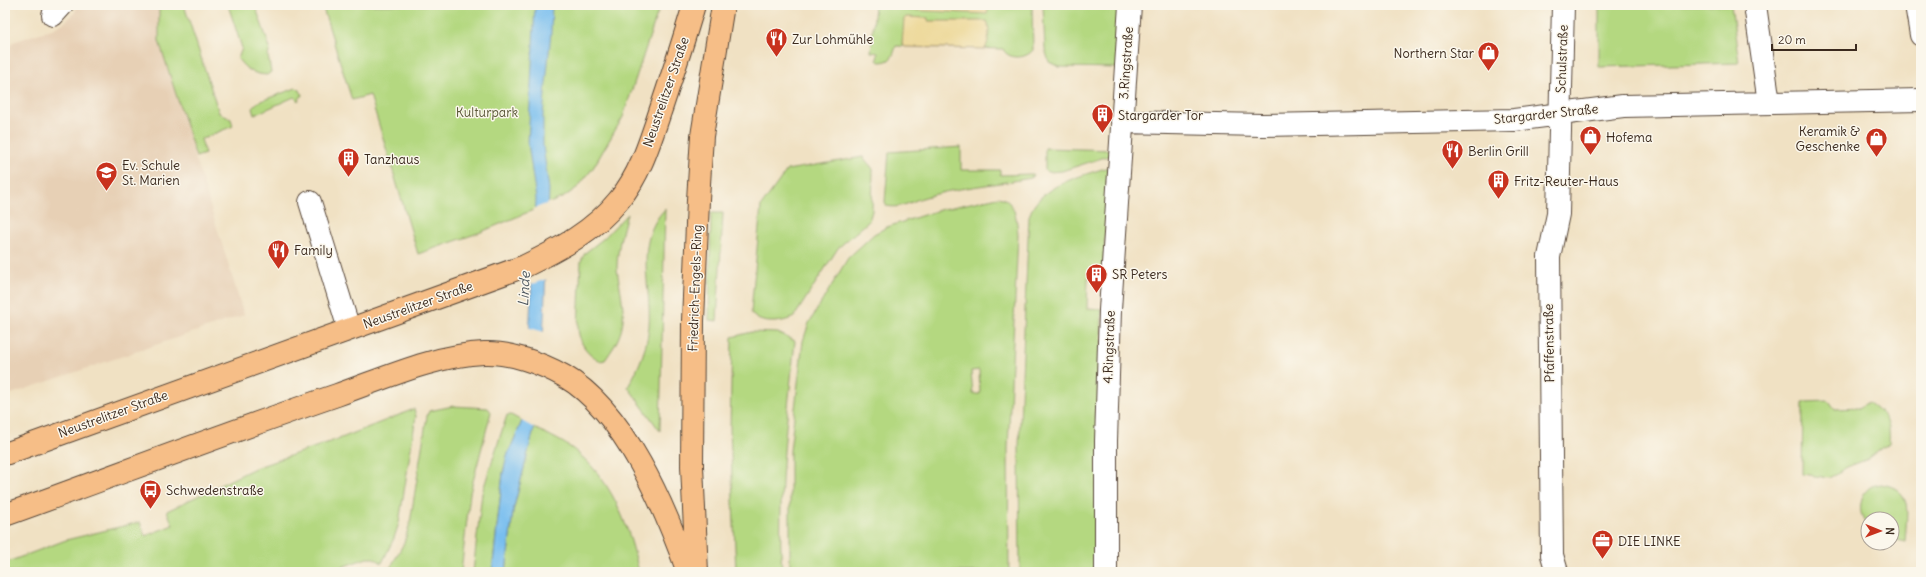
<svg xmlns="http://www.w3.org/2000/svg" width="1926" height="577" font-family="Delius,sans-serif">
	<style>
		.built { fill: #e7d0b5 }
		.green { fill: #b4d880; stroke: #78814f; fill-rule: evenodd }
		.sand { fill: #eeda9e; stroke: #94825e }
		.water { fill: #78beef; stroke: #5a7486 }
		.pier { fill: #f0e1c3 }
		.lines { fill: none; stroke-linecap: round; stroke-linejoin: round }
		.minor-casing { stroke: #564537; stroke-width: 24 }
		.major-casing { stroke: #564537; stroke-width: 24 }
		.minor { stroke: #fff; stroke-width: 22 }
		.major { stroke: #f6be87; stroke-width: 22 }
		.labels { text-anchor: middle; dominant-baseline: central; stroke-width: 3; stroke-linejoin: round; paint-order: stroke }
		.poi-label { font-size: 13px; fill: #3b2a1e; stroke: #fbf7ec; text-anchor: start }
		.street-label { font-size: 13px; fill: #3b2a1e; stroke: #fbf7ec }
		.park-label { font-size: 13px; fill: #595636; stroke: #fbf7ec }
		.water-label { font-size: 14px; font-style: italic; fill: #4d565d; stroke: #fbf7ec }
	</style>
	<rect width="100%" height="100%" fill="#fbf7ec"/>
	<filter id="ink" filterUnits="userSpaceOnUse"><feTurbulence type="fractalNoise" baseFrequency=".025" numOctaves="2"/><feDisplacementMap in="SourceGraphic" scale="8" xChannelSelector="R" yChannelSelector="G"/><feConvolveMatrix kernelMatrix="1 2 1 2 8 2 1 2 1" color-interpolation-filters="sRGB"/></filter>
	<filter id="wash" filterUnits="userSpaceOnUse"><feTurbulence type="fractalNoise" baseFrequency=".012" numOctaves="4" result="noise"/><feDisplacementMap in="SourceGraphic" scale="16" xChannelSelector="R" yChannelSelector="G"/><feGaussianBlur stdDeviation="0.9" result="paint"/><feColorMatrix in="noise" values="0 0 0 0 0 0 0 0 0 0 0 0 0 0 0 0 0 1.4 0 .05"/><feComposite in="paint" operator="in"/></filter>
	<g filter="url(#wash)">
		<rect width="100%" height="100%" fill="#f0e1c3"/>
		<!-- built -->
		<path class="built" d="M 77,5 L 159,5 L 159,41 L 244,315 L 5,396 L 5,55 L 13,42 L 52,29 L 65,22 L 75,12 Z"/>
		<!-- green -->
		<path class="green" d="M 159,5 L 184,5 L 219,113 L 231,119 L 233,126 L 201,139 L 205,154 L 196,157 L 159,41 Z
			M 228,5 L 255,5 L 270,48 L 268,56 L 271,72 L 267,75 C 253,74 246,70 238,59 L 242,48 Z
			M 322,5 L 660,5 L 623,117 L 593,168 L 578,187 L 564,197 L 481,232 L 418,254 L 370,95 L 352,100 Z
			M 875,5 L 1032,5 L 1033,50 C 1026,59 1008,60 1003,49 L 896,46 C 893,56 892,62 879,62 L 877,60 L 878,53 L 871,52 Z
			M 1043,5 L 1122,5 L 1120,68 L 1059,67 L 1049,62 L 1045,49 Z
			M 1599,5 L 1731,5 L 1739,63 L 1599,67 Z
			M 296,88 L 300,90 L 302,95 L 298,101 L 294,97 L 254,115 L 252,108 L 258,102 Z
			M 961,147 L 961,170 L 1000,170 L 1000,175 L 1033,174 L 1031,178 C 994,185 955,187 919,199 C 909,203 898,209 887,206 L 885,202 L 889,152 Z
			M 1045,148 L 1116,150 L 1116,156 L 1108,156 L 1062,171 L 1048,172 L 1045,170 Z
			M 863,157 L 873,169 L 872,211 L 869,221 L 838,248 L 794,317 C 783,323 757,326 751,312 L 761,206 L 787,170 Z
			M 1108,167 L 1103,279 L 1088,278 L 1087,308 L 1102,309 L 1098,572 L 1020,572 L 1019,446 L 1029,216 C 1040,184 1080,177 1108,167 Z
			M 998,197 C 1016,200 1017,221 1018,235 L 1008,448 L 1009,572 L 790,572 L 790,451 L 803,341 L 809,323 L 848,258 L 874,234 L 887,227 L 939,210 ZM 979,370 L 980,394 L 973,394 L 971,371 Z
			M 665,209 L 660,431 L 628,387 C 639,367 647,349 649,326 C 652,287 633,242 665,209 Z
			M 711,213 L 723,213 L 717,321 L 709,320 Z
			M 627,214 C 622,232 617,250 617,269 C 618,279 621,289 622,300 C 626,327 620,339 605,360 L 600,361 C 587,353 580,345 578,329 L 581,261 L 585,253 L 604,238 Z
			M 752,332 L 778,333 L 795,341 C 787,417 777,495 782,572 L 736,572 L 730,429 L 732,337 Z
			M 1829,401 L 1835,409 L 1859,408 L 1868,402 C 1885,415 1891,420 1889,443 L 1868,459 L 1847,467 L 1829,478 L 1802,474 L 1803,402 Z
			M 453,406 L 488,408 L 491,412 L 470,493 L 461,572 L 388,572 L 404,543 L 410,523 L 427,416 L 429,411 Z
			M 414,409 L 416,416 L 399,523 L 394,538 L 382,563 L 374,558 L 367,558 L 328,572 L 5,572 L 5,563 L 66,540 L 140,522 L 145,536 L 173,525 L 167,511 L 255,468 L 344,437 Z
			M 507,415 L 511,415 L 522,421 L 507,456 L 503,473 L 492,572 L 473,572 L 482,493 Z
			M 534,428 C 549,435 567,443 579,454 C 615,485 629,528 639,572 L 506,572 L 513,511 Z
			M 1881,484 C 1915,489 1906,515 1905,542 L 1892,539 L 1892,519 L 1868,519 L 1868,526 C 1858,517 1858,497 1869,488 C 1872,485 1877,485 1881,484 Z"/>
		<!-- sand -->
		<path class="sand" d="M 905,5 L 989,5 L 987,14 L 907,10 Z
			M 906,17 L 928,18 L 928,21 L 987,21 C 990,27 989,43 985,49 L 905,47 L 902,44 L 904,19 Z"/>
		<!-- water -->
		<path class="water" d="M 535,5 L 552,5 L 551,32 L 543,115 L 543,146 L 549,189 L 544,321 L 537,417 L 513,511 L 506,572 L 492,572 L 503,473 L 507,456 L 525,414 L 536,199 L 528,143 Z"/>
		<!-- pier -->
		<path class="pier" d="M 551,202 L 546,321 L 539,418 L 536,429 L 520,420 L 523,414 L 527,327 L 544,332 L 547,279 L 529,285 L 533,209 Z"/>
	</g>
	<g filter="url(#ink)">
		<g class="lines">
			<defs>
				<path id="minor" d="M 1755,5 L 1769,103
					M 1916,5 L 1921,35
					M 53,15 L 62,5
					M 1122,122 L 1262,125 L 1514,120 L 1623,106 L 1921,100
					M 310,202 L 349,329
					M 1106,572 L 1106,441 L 1110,310 L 1130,5
					M 1557,572 L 1552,555 L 1549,257 L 1558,214 L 1563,5"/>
				<path id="major" d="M 5,454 L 525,266 C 560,249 594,231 619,200 C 641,174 651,138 662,106 C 673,73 684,39 694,5
					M 5,515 C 116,475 226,433 337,395 C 383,379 435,355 484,353 C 510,352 541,363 564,376 C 625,411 665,508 688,572
					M 697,572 L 692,466 L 693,321 L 698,200 L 702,136 L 723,5"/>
			</defs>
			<!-- minor casing -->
			<use href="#minor" class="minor-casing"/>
			<!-- major casing -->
			<use href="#major" class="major-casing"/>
			<!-- minor -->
			<use href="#minor" class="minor"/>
			<!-- major -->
			<use href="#major" class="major"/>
		</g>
	</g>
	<!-- icons -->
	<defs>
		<symbol id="restaurant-pin" viewBox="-11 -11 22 30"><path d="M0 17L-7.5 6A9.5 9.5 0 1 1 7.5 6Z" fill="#c8321e" stroke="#fbf7ec"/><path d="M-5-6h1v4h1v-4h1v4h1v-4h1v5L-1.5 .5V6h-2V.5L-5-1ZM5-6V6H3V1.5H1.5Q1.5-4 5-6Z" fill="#fff"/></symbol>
		<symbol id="shop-pin" viewBox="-11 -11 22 30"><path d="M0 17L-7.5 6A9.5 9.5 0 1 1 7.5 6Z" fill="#c8321e" stroke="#fbf7ec"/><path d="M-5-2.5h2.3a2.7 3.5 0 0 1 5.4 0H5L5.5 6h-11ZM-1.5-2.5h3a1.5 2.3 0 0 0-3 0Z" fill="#fff"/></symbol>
		<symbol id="building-pin" viewBox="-11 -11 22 30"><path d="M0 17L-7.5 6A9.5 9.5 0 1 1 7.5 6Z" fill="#c8321e" stroke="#fbf7ec"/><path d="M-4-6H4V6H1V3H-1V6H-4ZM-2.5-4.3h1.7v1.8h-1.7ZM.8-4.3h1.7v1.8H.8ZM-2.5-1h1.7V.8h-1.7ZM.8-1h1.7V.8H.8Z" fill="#fff"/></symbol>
		<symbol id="school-pin" viewBox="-11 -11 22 30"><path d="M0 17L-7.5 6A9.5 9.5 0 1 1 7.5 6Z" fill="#c8321e" stroke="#fbf7ec"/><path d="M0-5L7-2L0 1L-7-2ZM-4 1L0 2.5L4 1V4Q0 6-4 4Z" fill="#fff"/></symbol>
		<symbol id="bus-pin" viewBox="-11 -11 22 30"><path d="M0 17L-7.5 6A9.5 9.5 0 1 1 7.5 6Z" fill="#c8321e" stroke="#fbf7ec"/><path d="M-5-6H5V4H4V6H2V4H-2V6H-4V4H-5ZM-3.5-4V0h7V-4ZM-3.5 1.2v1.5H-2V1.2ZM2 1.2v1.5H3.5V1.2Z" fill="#fff"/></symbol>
		<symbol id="office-pin" viewBox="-11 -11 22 30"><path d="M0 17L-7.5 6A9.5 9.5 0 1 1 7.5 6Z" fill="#c8321e" stroke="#fbf7ec"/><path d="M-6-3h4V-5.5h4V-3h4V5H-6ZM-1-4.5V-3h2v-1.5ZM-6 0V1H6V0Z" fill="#fff"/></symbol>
	</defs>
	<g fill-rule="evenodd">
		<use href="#restaurant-pin" x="764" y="26" width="25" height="34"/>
		<use href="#shop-pin" x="1476" y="40" width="25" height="34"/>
		<use href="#building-pin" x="1090" y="102" width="25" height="34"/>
		<use href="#shop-pin" x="1578" y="124" width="25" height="34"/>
		<use href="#shop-pin" x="1864" y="126" width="25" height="34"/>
		<use href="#restaurant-pin" x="1440" y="138" width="25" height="34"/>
		<use href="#building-pin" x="336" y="146" width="25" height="34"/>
		<use href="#school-pin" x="94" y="160" width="25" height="34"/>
		<use href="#building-pin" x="1486" y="168" width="25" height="34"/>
		<use href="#restaurant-pin" x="266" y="238" width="25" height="34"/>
		<use href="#building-pin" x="1084" y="262" width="25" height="34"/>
		<use href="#bus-pin" x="138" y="478" width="25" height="34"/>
		<use href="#office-pin" x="1590" y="528" width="25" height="34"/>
	</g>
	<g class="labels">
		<!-- poi labels -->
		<g class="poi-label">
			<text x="792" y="39">Zur Lohmühle</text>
			<text x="1474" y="53" text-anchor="end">Northern Star</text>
			<text x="1118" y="115">Stargarder Tor</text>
			<text x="1860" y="131" text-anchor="end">Keramik &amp;<tspan x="1860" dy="15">Geschenke</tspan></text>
			<text x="1606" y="137">Hofema</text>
			<text x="1468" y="151">Berlin Grill</text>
			<text x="364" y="159">Tanzhaus</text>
			<text x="122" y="165">Ev. Schule<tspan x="122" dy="15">St. Marien</tspan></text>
			<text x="1514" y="181">Fritz-Reuter-Haus</text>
			<text x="294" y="250">Family</text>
			<text x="1112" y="274">SR Peters</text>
			<text x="166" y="490">Schwedenstraße</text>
			<text x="1618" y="541">DIE LINKE</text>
		</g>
		<!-- street labels -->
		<g class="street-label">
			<text transform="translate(1562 59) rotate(-88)">Schulstraße</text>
			<text transform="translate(1126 63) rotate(-86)">3.Ringstraße</text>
			<text transform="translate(666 92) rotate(-71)">Neustrelitzer Straße</text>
			<text transform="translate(1546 114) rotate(-6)">Stargarder Straße</text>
			<text transform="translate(695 288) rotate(-88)">Friedrich-Engels-Ring</text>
			<text transform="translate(418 305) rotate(-20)">Neustrelitzer Straße</text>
			<text transform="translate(1549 343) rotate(-91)">Pfaffenstraße</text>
			<text transform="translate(1109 347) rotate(-88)">4.Ringstraße</text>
			<text transform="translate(113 414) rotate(-20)">Neustrelitzer Straße</text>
		</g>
		<!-- park labels -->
		<g class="park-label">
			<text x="487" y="112">Kulturpark</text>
		</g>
		<!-- water labels -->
		<g class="water-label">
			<text transform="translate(524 289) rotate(-87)">Linde</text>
		</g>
	</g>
	<!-- margin -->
	<rect width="1926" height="577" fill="none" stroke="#fbf7ec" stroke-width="20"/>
	<!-- north arrow -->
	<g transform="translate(1880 531) rotate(91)"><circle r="19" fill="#fbf7ec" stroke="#aea59a"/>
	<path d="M0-3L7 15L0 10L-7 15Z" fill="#c8321e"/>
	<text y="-6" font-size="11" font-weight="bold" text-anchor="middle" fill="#3b2a1e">N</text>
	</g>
	<!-- scale -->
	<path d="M1772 44v6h84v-6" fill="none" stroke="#3b2a1e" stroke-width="2"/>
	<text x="1778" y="44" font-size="12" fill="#3b2a1e" stroke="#fbf7ec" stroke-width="3" paint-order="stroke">20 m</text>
</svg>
